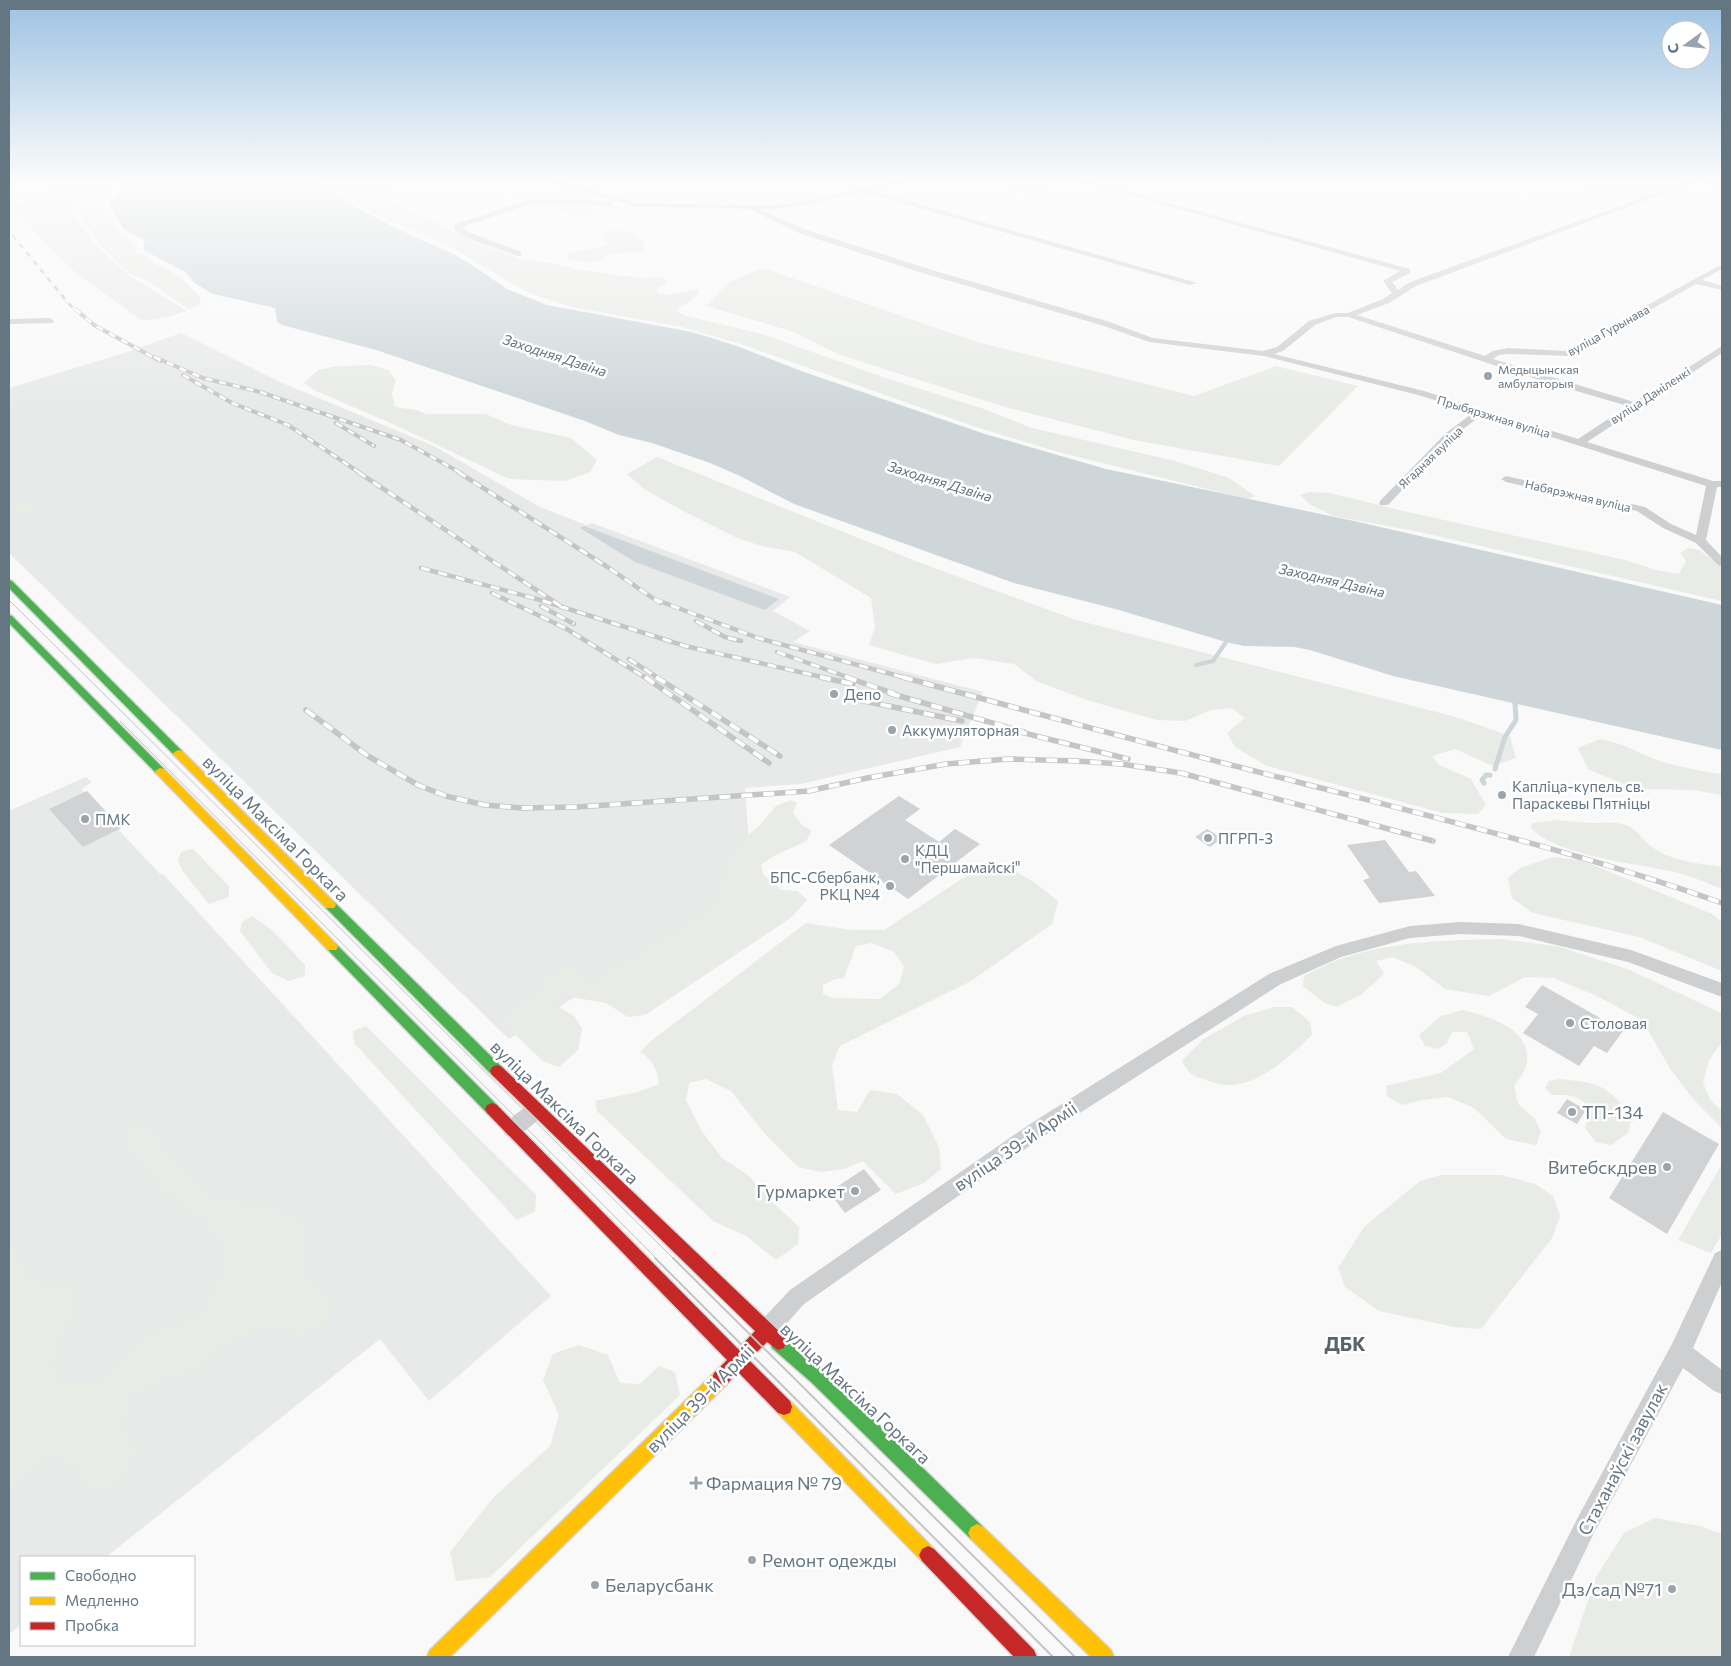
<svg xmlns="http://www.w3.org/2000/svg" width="1731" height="1666" font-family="Commissioner,sans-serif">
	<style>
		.built { fill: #e8e9e9 }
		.green { fill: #e8ebe6; fill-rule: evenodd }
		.water { fill: #ced6d9 }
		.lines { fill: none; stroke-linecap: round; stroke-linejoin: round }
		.stream-far1 { stroke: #ced6d9; stroke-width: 4 }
		.stream { stroke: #ced6d9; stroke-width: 5 }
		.building { fill: #d0d2d3 }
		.fast-casing { stroke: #d5d6d7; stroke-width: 3 }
		.slow-casing { stroke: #d5d6d7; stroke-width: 3 }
		.jam-casing { stroke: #d5d6d7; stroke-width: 3 }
		.street { fill: #cecfd0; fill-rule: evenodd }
		.fast { fill: #4caf50; fill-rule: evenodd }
		.slow { fill: #ffc107; fill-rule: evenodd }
		.jam { fill: #c62828; fill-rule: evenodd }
		.tram-far1 { stroke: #c3c5c6; stroke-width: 1 }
		.tram { stroke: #c3c5c6; stroke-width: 2 }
		.rail-far3-casing { stroke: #c3c5c6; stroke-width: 2.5 }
		.rail-far2-casing { stroke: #c3c5c6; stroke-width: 4 }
		.rail-far1-casing { stroke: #c3c5c6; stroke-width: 4.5 }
		.rail-casing { stroke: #c3c5c6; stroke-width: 5.5 }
		.rail-far3 { stroke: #fff; stroke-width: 2; stroke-dasharray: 5.5; stroke-linecap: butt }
		.rail-far2 { stroke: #fff; stroke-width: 2.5; stroke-dasharray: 7; stroke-linecap: butt }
		.rail-far1 { stroke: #fff; stroke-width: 3; stroke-dasharray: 9; stroke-linecap: butt }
		.rail { stroke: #fff; stroke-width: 4; stroke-dasharray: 11; stroke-linecap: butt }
		.poi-dot { fill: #99a4ac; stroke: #fff; stroke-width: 2 }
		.labels { text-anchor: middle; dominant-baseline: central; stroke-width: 5; stroke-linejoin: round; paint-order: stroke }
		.far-street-label { font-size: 12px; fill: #657683; stroke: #fff }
		.far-poi-label { font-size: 12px; fill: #657683; stroke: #fff; text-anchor: start }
		.far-water-label { font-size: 14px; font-style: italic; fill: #60757c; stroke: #fff }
		.poi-label { font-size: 15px; fill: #657683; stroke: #fff; text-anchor: start }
		.near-street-label { font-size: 18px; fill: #657683; stroke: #fff }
		.near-poi-label { font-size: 18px; fill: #657683; stroke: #fff; text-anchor: start }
		.near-neighbourhood-label { font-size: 19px; font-weight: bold; fill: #57646e; stroke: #fff }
	</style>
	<rect width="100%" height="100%" fill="#f9f9f9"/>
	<!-- built -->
	<path class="built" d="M 67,187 L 79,202 L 69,209 L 94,243 L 130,276 L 187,311 L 167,317 L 143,321 L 75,272 L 45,243 L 14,208 L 45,192 Z
		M 181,333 L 280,382 L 434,446 L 540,507 L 586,525 L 592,523 L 790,597 L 773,611 L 810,631 L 793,642 L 983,692 L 960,747 L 801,784 L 745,788 L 752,883 L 509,1039 L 9,553 L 9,388 L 121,354 Z
		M 86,777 L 92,782 L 82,789 L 84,792 L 87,791 L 121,828 L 119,830 L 128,840 L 161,875 L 163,874 L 551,1296 L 429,1401 L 380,1339 L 106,1557 L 21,1557 L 21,1625 L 9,1634 L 9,811 Z"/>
	<!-- green -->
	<path class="green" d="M 320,180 L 382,180 L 391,201 L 401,208 L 433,221 L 471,240 L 520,259 L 552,263 L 579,270 L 640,278 L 661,277 L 668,282 L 657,289 L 657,292 L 668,295 L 697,289 L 699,294 L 676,311 L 686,316 L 762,334 L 886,378 L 984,409 L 1032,428 L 1175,461 L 1229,478 L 1255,496 L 1248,499 L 1062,453 L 973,426 L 741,344 L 682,327 L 572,307 L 534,295 L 508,281 L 453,248 L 371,212 L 327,182 Z
		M 989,180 L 1033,180 L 1049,185 L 1026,192 Z
		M 1561,180 L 1596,180 L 1616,184 L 1623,180 L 1696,180 L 1642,199 Z
		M 107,183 L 110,184 L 109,187 L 113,190 L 107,196 L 101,205 L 121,236 L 131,239 L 136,252 L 146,256 L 156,265 L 165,267 L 181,278 L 199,296 L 201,304 L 189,309 L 148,281 L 129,273 L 98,244 L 97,238 L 74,209 L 68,207 L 82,199 L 71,186 L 78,184 L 93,185 Z
		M 665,194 L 729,200 L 730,202 L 706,203 L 649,197 L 647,195 Z
		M 560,203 C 581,207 602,202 623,206 L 614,210 L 596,206 L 594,209 L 597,213 L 576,215 L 550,208 L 552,204 Z
		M 609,229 C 623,231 643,231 645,248 L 640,252 L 607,254 C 599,266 578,262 566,258 L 570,253 L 607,245 L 608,242 L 602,239 L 603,234 Z
		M 763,268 L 977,342 L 1194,396 L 1276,366 L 1358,386 L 1279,466 L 1134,440 L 1005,407 L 840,355 L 791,331 L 706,306 L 729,282 Z
		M 371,365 L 388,370 L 396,380 L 392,394 L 395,407 L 416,410 L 426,414 L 486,414 L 511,425 L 571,438 L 597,460 L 590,472 L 565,481 L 509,479 L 395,425 L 316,391 L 304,383 L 318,370 L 338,366 Z
		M 657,457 L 918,562 L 1076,620 L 1456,717 L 1510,736 L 1516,758 L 1493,766 L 1455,749 L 1432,756 L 1439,765 L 1471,779 L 1486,805 L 1478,814 L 1443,813 L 1267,766 L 1235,747 L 1227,733 L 1245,718 L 1232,708 L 1211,710 L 1185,721 L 1157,720 L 1087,700 L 1036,681 L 1014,664 L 974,658 L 936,664 L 869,645 L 875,627 L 871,598 L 795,552 L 762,546 L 737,538 L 683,511 L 644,489 L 627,474 Z
		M 1309,492 L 1330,493 L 1403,511 L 1625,560 L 1656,570 L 1679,574 L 1686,561 L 1680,553 L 1688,548 L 1699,550 L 1722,567 L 1722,601 L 1415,531 L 1333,516 L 1311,505 L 1300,495 Z
		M 31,502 L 41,504 L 43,507 C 34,514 21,515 11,510 L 11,506 L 17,503 Z
		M 1600,739 C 1622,743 1635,751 1654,759 C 1677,767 1699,771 1722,774 L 1722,795 L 1694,790 L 1642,789 L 1623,784 L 1588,769 L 1578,748 Z
		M 791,800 L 797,803 L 793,813 L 802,825 L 812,831 L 806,841 L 772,857 L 761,865 L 764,875 L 782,890 L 797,891 L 807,900 L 792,917 L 645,1015 L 628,1017 L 606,1003 L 565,996 L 554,1004 L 574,1016 L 582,1029 L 578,1050 L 559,1067 L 543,1061 L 504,1024 L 502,1016 L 538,989 L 547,973 L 573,966 L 588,983 L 693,919 L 718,898 L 723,867 L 737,845 L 759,826 L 776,806 Z
		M 1557,820 C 1569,821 1583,823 1595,823 C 1606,822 1615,822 1626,825 C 1637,829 1643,840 1652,847 C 1671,861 1700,864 1722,867 L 1722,889 C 1707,883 1691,876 1675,872 C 1639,864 1556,856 1531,828 L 1532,823 Z
		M 193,849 L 229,886 L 229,897 L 209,904 L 184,873 L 178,861 L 181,852 Z
		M 1552,857 L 1581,860 L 1712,914 L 1722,922 L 1722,971 L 1639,937 L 1533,913 L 1512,898 L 1508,878 L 1520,868 Z
		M 983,865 L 1006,866 L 1034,882 L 1058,901 L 1052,924 L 971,981 L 840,1046 L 832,1065 L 838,1110 L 857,1112 L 870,1090 L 897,1094 L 923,1115 L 939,1147 L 941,1169 L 924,1183 L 896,1194 L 863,1161 L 844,1169 L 821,1172 L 798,1167 L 765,1134 L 731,1091 L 706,1079 L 689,1083 L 686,1100 L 701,1130 L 722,1158 L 748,1175 L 770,1200 L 799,1227 L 798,1244 L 776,1260 L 746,1236 L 713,1221 L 597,1111 L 595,1101 L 638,1092 L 659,1084 C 658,1071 652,1058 640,1052 L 651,1041 L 806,923 L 851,930 L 884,930 ZM 872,943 L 894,952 L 904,966 L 900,983 L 880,999 L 832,998 L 823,994 L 823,985 L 835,979 L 844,978 L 856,946 Z
		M 252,916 L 272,930 L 305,965 L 305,976 L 289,981 L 272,973 L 240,931 L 242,922 Z
		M 1500,939 L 1557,946 L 1630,970 L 1721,1013 L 1722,1042 L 1709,1060 L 1703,1083 L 1711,1101 L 1722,1111 L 1722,1128 L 1694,1100 L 1671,1070 L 1642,1020 L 1595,995 L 1553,978 L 1525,977 L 1489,996 L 1445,989 L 1416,967 L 1393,957 L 1376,961 L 1384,974 L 1362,994 L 1336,1007 L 1323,1002 L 1303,986 L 1304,976 C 1318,969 1332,961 1346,957 C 1396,941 1450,940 1500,939 Z
		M 1274,1007 L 1292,1007 L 1310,1022 L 1312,1035 C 1285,1060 1249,1097 1209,1081 C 1194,1076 1190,1076 1182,1061 L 1202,1040 L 1244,1016 Z
		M 1463,1010 C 1489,1017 1535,1029 1526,1066 C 1525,1073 1517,1081 1514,1086 L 1518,1104 L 1535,1119 L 1541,1132 L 1536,1145 L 1506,1139 L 1474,1108 L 1448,1097 L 1422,1100 L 1402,1105 L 1387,1096 L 1386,1086 L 1441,1073 L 1474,1049 L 1467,1032 L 1452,1032 L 1447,1043 L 1438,1049 L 1425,1046 L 1419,1035 L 1441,1016 Z
		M 366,1026 L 536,1195 L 535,1211 L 517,1220 L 354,1043 L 353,1031 Z
		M 1560,1079 C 1600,1083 1607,1085 1632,1117 L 1628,1133 L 1611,1145 L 1596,1142 L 1585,1128 L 1590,1111 C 1582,1094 1568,1095 1552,1095 L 1545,1088 L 1549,1081 Z
		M 135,1119 L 149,1126 L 175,1159 L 212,1197 L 256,1203 L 290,1212 L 308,1229 L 307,1273 L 331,1304 L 325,1330 L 300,1337 L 274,1329 L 236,1337 L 199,1371 L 160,1384 L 135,1395 L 120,1428 L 134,1443 L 136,1458 L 121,1485 L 92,1492 L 69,1464 L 48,1456 L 9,1490 L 9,1236 L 29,1279 L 55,1286 L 78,1288 L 79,1309 L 63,1336 L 53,1362 L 64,1383 L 92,1384 L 144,1337 L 198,1314 L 216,1286 L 224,1248 L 199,1218 L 164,1193 L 143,1162 L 125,1149 L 122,1128 Z
		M 1722,1164 L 1722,1234 L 1711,1253 L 1678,1240 Z
		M 1442,1175 L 1501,1175 L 1535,1184 L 1553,1196 L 1560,1216 L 1552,1238 L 1481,1329 L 1454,1327 L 1379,1311 L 1345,1287 L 1338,1268 L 1364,1227 L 1420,1181 Z
		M 579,1345 L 608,1355 L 620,1383 L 640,1384 L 659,1366 L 675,1372 L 680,1395 L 490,1577 L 456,1581 L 450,1552 L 493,1498 L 550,1446 L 559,1415 L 543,1380 L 553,1354 Z
		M 1655,1518 L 1700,1526 L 1722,1534 L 1722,1657 L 1569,1657 L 1596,1577 L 1624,1533 Z"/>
	<!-- water -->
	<path class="water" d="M 117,180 L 310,180 L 328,187 L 358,208 L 393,227 L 453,254 L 472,265 L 507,289 L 547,305 L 692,332 L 734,345 L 804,372 L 985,434 L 1106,469 L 1354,521 L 1722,605 L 1722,750 L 1393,676 L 1310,650 L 1294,647 L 1244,646 L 1226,642 L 1119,610 L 1014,583 L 794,504 L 740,476 L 710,463 L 652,443 L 619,435 L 585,421 L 376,350 L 282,325 L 277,322 L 275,308 L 213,294 L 196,284 L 184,271 L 145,251 L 143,247 L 145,241 L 123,229 L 109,205 L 123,187 Z
		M 584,526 L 779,599 L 765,610 L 635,562 L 580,528 Z"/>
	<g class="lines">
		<!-- stream-far1 -->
		<path class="stream-far1" d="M 1196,665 L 1213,661 L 1226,642"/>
		<!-- stream -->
		<path class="stream" d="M 1495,769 L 1505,737 L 1516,720 L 1515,703
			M 1484,783 L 1482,780 L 1486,775 L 1490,775"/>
	</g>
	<!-- building -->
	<path class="building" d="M 87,791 L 121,828 L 83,847 L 49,809 Z
		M 899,796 L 920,809 L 905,820 L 939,842 L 955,829 L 980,844 L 908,899 L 829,845 Z
		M 1207,829 L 1222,838 L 1210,847 L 1195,837 Z
		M 1385,840 L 1409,872 L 1416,871 L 1435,896 L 1379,903 L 1363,880 L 1370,878 L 1347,845 Z
		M 1542,985 L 1623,1031 L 1607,1053 L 1594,1046 L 1579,1066 L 1523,1033 L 1538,1014 L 1525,1007 Z
		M 1567,1099 L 1586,1110 L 1577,1124 L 1557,1113 Z
		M 1663,1112 L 1719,1144 L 1667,1234 L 1609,1198 Z
		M 864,1169 L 881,1190 L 845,1213 L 829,1192 Z"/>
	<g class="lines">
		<defs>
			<path id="fast" d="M 1702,180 L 1722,184 L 1722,186 L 1702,181 Z
				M 9,580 L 12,581 L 182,751 L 183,753 L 182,755 L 174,755 L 9,588 Z
				M 9,615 L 12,616 L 164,769 L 165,771 L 164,773 L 156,773 L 9,623 Z
				M 330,901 L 334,902 L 502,1067 L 504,1071 L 502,1075 L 497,1077 L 492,1075 L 326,908 L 324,905 L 326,902 Z
				M 332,942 L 336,944 L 497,1105 L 499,1109 L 497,1113 L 492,1115 L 487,1113 L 328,950 L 326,947 L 328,944 Z
				M 778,1334 L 784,1336 L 823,1370 L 983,1527 L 986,1533 L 983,1539 L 977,1542 L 971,1539 L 811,1382 L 772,1348 L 770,1342 L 772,1336 Z"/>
			<path id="slow" d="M 178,750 L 182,751 L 334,902 L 336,905 L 334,908 L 326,908 L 174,755 L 173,753 Z
				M 160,768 L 164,769 L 336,944 L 338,947 L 336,950 L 328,950 L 156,773 L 155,771 Z
				M 720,1371 L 726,1373 L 728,1379 L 726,1385 L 450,1657 L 427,1657 L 430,1650 L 714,1373 Z
				M 784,1399 L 790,1401 L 934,1549 L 937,1555 L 934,1561 L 928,1564 L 922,1561 L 778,1413 L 776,1407 L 778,1401 Z
				M 977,1524 L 983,1527 L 1111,1650 L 1114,1657 L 1091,1657 L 971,1539 L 968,1533 L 971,1527 Z"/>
			<path id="jam" d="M 497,1065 L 502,1067 L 784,1336 L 786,1342 L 784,1348 L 778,1350 L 767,1342 L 749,1360 L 790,1401 L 792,1407 L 790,1413 L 784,1415 L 778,1413 L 738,1372 L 726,1385 L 720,1387 L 714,1385 L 712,1379 L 714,1373 L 727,1360 L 487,1113 L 485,1109 L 487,1105 L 492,1103 L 497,1105 L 738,1349 L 755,1331 L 492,1075 L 490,1071 L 492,1067 Z
				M 928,1546 L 934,1549 L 1034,1650 L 1037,1657 L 1014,1657 L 922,1561 L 919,1555 L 922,1549 Z"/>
		</defs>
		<!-- fast casing -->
		<use href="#fast" class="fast-casing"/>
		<!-- slow casing -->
		<use href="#slow" class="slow-casing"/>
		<!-- jam casing -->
		<use href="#jam" class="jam-casing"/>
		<!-- street -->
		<path class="street" d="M 544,180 L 554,180 L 637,203 L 749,205 L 778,205 L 806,201 L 895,180 L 906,180 L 870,190 L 1197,283 L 1190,285 L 862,192 L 806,205 L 778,209 L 759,209 L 807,230 L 932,270 L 1107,321 L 1153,338 L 1263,351 L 1277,347 L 1309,321 L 1335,313 L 1348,313 L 1383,299 L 1392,293 L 1383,281 L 1400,271 L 1075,180 L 1085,180 L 1410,269 L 1410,273 L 1392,282 L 1398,290 L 1410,282 L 1692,180 L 1701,180 L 1416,286 L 1389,303 L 1357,315 L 1485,356 L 1493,351 L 1508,348 L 1564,351 L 1722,264 L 1722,269 L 1702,280 L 1722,286 L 1722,290 L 1696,284 L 1569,356 L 1508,354 L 1499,355 L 1493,359 L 1634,402 L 1722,346 L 1722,353 L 1587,442 L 1713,481 L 1722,481 L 1722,487 L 1717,487 L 1706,540 L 1722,557 L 1722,566 L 1718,565 L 1696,543 L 1663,528 L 1637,511 L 1506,482 L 1501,479 L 1506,476 L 1645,507 L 1671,524 L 1696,535 L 1706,486 L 1482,415 L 1452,437 L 1388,505 L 1380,505 L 1379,503 L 1380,501 L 1446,433 L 1474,412 L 1418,395 L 1264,356 L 1149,342 L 1101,325 L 926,274 L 801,234 L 748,209 L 637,207 ZM 1336,317 L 1348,317 L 1542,381 L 1628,406 L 1578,439 L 1424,391 L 1274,354 L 1283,351 L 1315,325 Z
			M 532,199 L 610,201 L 613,203 L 610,205 L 533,203 L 462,227 L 468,232 L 521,252 L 521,256 L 518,256 L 462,236 L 454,229 L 455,224 Z
			M 50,318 L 54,321 L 53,323 L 9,324 L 9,319 Z
			M 1460,922 L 1519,924 L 1631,950 L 1722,983 L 1722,997 L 1628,962 L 1519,936 L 1460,934 L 1410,938 L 1341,957 L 1281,984 L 1044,1136 L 804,1304 L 774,1338 L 766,1341 L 758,1338 L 755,1331 L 758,1324 L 790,1290 L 1030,1124 L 1269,974 L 1336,946 L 1410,926 Z
			M 537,1102 L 544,1104 L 546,1110 C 543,1117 522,1135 513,1137 C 511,1137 508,1136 505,1135 L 503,1129 C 508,1118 525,1106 537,1102 Z
			M 1722,1250 L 1722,1282 L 1693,1348 L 1722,1370 L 1722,1394 L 1714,1391 L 1683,1368 L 1593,1535 L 1534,1657 L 1508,1657 L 1577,1519 L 1672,1344 L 1715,1253 Z"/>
		<!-- fast -->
		<use href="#fast" class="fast"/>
		<!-- slow -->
		<use href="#slow" class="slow"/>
		<!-- jam -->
		<use href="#jam" class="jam"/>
		<!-- tram-far1 -->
		<path class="tram-far1" d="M 9,600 L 674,1259
			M 120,721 L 657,1259"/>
		<!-- tram -->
		<path class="tram" d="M 655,1258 L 1053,1657
			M 673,1258 L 1075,1657"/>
		<defs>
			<path id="rail-far3" d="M 9,231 L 69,304 L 76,310"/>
			<path id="rail-far2" d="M 75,309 L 94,325 L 160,361
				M 154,357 L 203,378 L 260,392 L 401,440 L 461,473
				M 183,375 L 232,403 L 288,425 L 360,473
				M 336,423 L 374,446"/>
			<path id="rail-far1" d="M 358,472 L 562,607
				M 458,472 L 606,566 L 660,603
				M 421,568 L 537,599 L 685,646 L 826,678
				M 492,593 L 565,628 L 646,678
				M 654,599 L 758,638 L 906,678
				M 541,606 L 574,624
				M 696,621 L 725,637 L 741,641
				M 777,652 L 850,678
				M 629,659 L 658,678"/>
			<path id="rail" d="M 645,677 L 769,763
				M 656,677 L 780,756
				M 820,677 L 853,684
				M 846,677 L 895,694
				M 902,677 C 1028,711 1155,746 1282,778 C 1430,816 1578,852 1722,903
				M 889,693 L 1024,732
				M 859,700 L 962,721
				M 306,710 L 368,756 L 418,785 L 446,796 L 485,805 L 522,808 L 577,807 L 809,791 L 867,778 L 946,764 L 1008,759 L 1077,761 L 1121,764 L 1181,773 L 1433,841
				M 1016,731 L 1128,759"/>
		</defs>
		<!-- rail-far3 casing -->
		<use href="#rail-far3" class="rail-far3-casing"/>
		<!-- rail-far2 casing -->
		<use href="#rail-far2" class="rail-far2-casing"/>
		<!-- rail-far1 casing -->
		<use href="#rail-far1" class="rail-far1-casing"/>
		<!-- rail casing -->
		<use href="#rail" class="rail-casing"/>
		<!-- rail-far3 -->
		<use href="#rail-far3" class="rail-far3"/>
		<!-- rail-far2 -->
		<use href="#rail-far2" class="rail-far2"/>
		<!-- rail-far1 -->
		<use href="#rail-far1" class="rail-far1"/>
		<!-- rail -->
		<use href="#rail" class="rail"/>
	</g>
	<!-- sky -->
	<linearGradient id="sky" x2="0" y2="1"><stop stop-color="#9dc2e2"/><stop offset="0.44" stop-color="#fcfcfc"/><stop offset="1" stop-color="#fcfcfc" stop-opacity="0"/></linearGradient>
	<rect width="1731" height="413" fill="url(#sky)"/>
	<!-- markers -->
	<g class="poi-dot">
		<circle cx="1488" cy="376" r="5"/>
		<circle cx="834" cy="694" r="5"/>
		<circle cx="892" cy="730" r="5"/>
		<circle cx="1502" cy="795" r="5"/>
		<circle cx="85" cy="819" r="5"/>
		<circle cx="1208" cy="838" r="5"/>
		<circle cx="905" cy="859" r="5"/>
		<circle cx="890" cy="886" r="5"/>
		<circle cx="1570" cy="1023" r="5"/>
		<circle cx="1572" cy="1112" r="5"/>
		<circle cx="1667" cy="1167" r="5"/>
		<circle cx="855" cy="1191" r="5"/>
		<path d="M693.5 1475.5h5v5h5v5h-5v5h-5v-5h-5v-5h5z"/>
		<circle cx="752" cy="1560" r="5"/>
		<circle cx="595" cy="1585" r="5"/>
		<circle cx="1672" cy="1589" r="5"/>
	</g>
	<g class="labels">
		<!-- far-street labels -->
		<g class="far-street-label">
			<text transform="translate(1608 330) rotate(-29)">вуліца Гурынава</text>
			<text transform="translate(1650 395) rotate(-33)">вуліца Даніленкі</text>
			<text transform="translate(1494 416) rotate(17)">Прыбярэжная вуліца</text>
			<text transform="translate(1430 457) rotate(-44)">Ягадная вуліца</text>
			<text transform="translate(1578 495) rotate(13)">Набярэжная вуліца</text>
		</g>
		<!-- far-poi labels -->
		<g class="far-poi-label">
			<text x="1498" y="369">Медыцынская<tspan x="1498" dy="14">амбулаторыя</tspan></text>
		</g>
		<!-- far-water labels -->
		<g class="far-water-label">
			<text transform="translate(555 355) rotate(18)">Заходняя Дзвіна</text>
			<text transform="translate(940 481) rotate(17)">Заходняя Дзвіна</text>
			<text transform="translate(1332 580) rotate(13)">Заходняя Дзвіна</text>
		</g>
		<!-- poi labels -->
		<g class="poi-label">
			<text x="844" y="694">Депо</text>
			<text x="902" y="730">Аккумуляторная</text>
			<text x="1512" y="786">Капліца-купель св.<tspan x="1512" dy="17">Параскевы Пятніцы</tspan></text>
			<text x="95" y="819">ПМК</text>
			<text x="1218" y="838">ПГРП-3</text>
			<text x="915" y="850">КДЦ<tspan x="915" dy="17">"Першамайскі"</tspan></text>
			<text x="880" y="877" text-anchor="end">БПС-Сбербанк,<tspan x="880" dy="17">РКЦ №4</tspan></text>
			<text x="1580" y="1023">Столовая</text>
		</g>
		<!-- near-street labels -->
		<g class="near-street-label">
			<text transform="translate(276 828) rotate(45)">вуліца Максіма Горкага</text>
			<text transform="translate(565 1112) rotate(44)">вуліца Максіма Горкага</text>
			<text transform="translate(1015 1146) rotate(-34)">вуліца 39-й Арміі</text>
			<text transform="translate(856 1393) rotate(43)">вуліца Максіма Горкага</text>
			<text transform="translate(700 1398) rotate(-45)">вуліца 39-й Арміі</text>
			<text transform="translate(1622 1459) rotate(-62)">Стаханаўскі завулак</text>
		</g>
		<!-- near-poi labels -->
		<g class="near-poi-label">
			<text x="1582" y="1112">ТП-134</text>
			<text x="1657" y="1167" text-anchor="end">Витебскдрев</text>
			<text x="845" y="1191" text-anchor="end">Гурмаркет</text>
			<text x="706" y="1483">Фармация № 79</text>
			<text x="762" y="1560">Ремонт одежды</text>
			<text x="605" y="1585">Беларусбанк</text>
			<text x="1662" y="1589" text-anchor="end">Дз/сад №71</text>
		</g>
		<!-- near-neighbourhood labels -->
		<g class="near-neighbourhood-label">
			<text x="1345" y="1343">ДБК</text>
		</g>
	</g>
	<!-- border -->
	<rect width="1731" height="1666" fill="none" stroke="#657683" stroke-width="20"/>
	<!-- legend -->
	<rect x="20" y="1556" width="175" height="90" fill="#ffffff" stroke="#c1c8cd"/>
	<rect x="30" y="1572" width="25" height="8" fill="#4caf50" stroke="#c1c8cd"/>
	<text x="65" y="1581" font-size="15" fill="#657683">Свободно</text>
	<rect x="30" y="1597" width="25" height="8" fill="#ffc107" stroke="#c1c8cd"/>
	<text x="65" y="1606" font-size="15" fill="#657683">Медленно</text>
	<rect x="30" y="1622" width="25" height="8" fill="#c62828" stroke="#c1c8cd"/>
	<text x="65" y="1631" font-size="15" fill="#657683">Пробка</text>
	<!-- north arrow -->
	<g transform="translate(1686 45) rotate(255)"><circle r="24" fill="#ffffff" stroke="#c1c8cd"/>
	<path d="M0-4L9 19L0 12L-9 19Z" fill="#99a4ac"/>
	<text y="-8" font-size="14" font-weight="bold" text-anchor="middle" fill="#657683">С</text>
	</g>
</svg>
